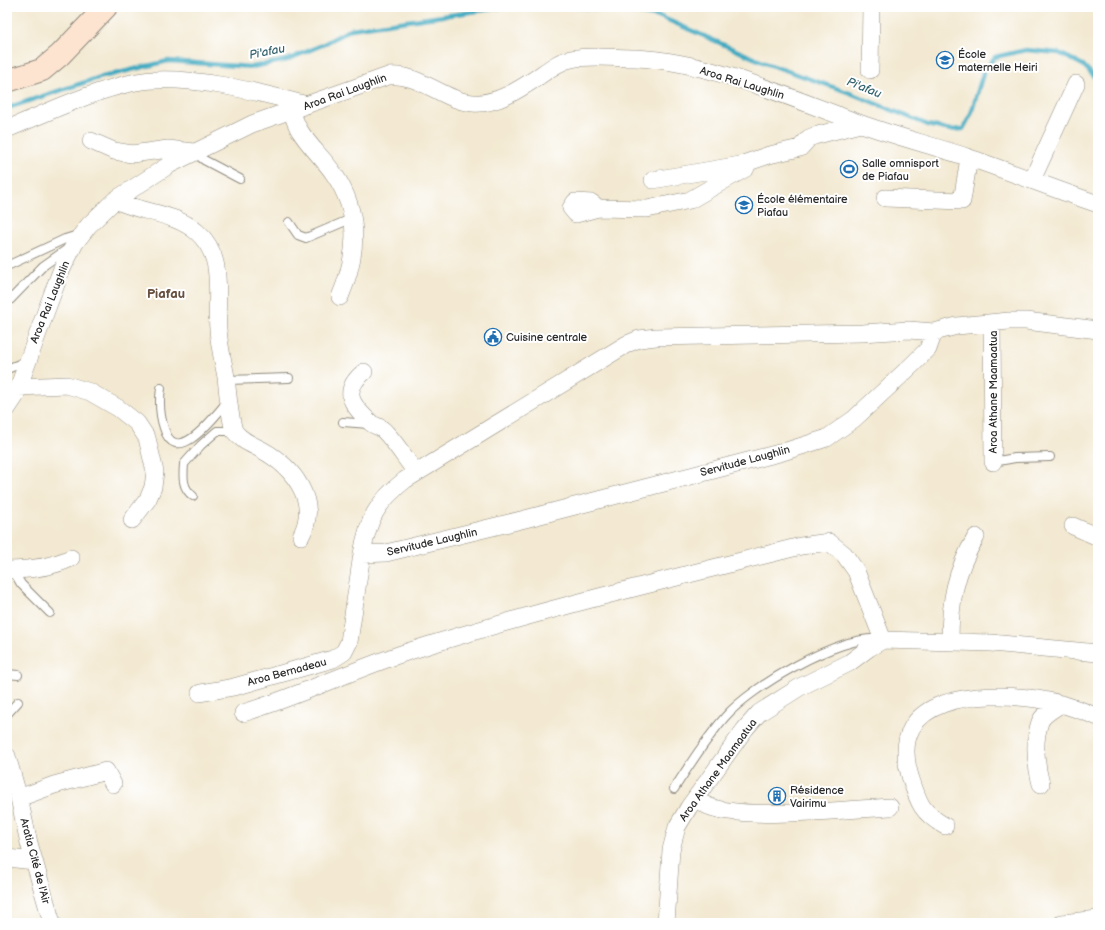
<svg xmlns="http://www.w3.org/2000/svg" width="1105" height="930" font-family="'Balsamiq Sans',sans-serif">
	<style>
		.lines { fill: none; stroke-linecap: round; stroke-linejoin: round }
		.stream { stroke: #41aac1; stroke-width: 4.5 }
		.lane-casing { stroke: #8f8a7e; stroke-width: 10 }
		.street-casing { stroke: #8f8a7e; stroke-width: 18 }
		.secondary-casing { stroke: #8f8a7e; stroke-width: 24 }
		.lane { stroke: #fff; stroke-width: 8 }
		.street { stroke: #fff; stroke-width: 17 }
		.secondary { stroke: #fde4d0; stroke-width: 22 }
		.labels { text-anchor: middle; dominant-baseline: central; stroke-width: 4; stroke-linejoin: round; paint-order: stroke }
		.poi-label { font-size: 11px; fill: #2b2b2b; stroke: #fff; text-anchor: start }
		.street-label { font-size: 11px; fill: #2b2b2b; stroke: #fff }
		.water-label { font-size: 12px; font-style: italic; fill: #35646e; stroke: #fff }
		.quarter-label { font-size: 13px; font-weight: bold; fill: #685140; stroke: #fff }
	</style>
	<rect width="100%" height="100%" fill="#fff"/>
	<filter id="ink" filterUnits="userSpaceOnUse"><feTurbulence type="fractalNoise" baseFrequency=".025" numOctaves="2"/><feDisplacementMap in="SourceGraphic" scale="8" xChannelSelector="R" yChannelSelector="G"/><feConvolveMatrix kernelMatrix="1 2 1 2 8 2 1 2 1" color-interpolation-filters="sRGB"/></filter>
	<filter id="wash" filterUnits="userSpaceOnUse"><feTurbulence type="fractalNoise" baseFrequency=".012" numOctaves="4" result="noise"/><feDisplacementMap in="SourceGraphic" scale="16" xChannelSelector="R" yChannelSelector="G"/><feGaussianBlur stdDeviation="0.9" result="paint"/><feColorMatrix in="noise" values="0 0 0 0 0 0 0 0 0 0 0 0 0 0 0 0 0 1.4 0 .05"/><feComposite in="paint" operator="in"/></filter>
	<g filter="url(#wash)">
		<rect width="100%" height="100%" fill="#f3e9d2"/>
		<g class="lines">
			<!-- stream -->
			<path class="stream" d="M 576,7 L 632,12 L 661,17 L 765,63 L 850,93 L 928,125 L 950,130 L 963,129 L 971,114 L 984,70 L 995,57 L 1026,50 L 1059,53 L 1083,65 L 1098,80
				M 7,108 L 98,78 L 168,61 L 252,67 L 287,60 L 322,45 L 351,29 L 506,7"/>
		</g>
	</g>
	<g filter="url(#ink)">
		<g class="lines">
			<defs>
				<path id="lane" d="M 194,152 L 204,160 L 240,179
					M 289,222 L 298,235 L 306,238 L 353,218
					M 7,266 L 65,239 L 78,235
					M 10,300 L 43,266 L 70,247
					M 7,369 L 27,361
					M 226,380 L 289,378
					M 161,388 C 159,402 160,416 164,428 C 176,470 216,414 228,401
					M 343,422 L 369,424
					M 993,462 L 1015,458 L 1050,457
					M 193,496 C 182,488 183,477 184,464 L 201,445 L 217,431 L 234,431
					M 13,570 L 21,584 L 50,613
					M 7,674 L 18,675
					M 7,714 L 18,702
					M 674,789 C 690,764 706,739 725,717 C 752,686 838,636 879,639"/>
				<path id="street" d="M 870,70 L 871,7
					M 291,111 C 294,117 296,125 300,131 C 309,146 324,159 334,174 C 361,213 358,254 340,297
					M 7,129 C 49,112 91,91 136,82 C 184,73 259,92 307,105
					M 91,141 L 114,151 L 132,154 L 168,149 L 194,152
					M 653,180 L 740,165 L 769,155 L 800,148 L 809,138 L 814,136 L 860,124
					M 1032,180 L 1076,84
					M 885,198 L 962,201 L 969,158
					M 115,200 C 141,213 174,212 197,232 C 226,257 215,296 218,329 C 219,345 223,361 226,377 C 228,395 229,413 234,431 C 242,441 251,444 262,450 C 293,467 320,501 301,536
					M 575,202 L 592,203 L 598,208 L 576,214 L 571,208 Z
					M 598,208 L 647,209 L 690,200 L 746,168
					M 992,323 L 993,462
					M 934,332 L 928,349 L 912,365 L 854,419 L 827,438 L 783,452 L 525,519 L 386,553 L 362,554 C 368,519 377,502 405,480 L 627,344 L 639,339 L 656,337 L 862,333 L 909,330 L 934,332 L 957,326 L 1009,321 L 1026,321 L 1098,330
					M 364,372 C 341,391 351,405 371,423 C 374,426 379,426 382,429 C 393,438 406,460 416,472
					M 18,387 L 67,385 L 90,392 L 118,408 L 137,423 L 147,438 L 155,472 L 153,487 L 148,499 L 132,520
					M 7,409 L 15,397 L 46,311 L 61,271 L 75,243 L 89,225 L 115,200 L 169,165 L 252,124 L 388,76 C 419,72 443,101 473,103 C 496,105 520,89 538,77 C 548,70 559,61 571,59 C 588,55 617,58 635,58 C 709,61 790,98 859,123 C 894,136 931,145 967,157 C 1011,172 1054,189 1098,204
					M 1073,526 L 1098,537
					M 7,570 C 27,570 52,567 71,558
					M 883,640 L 991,643 L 1098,653
					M 950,641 C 950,601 955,572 976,537
					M 200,693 L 234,687 L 333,659 L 344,652 L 349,642 L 362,554
					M 243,713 C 300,696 354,669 410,651 C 539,610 670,579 801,546 L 829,542 L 844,554 L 856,571 L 883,640
					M 7,756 L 19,798 L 29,843 L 52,923
					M 1041,784 C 1036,765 1033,742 1040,722 C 1043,714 1054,709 1061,704
					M 19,798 L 54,785 L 106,771 L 113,784
					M 697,798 C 699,800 702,803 704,804 C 734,822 851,809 890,807
					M 945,826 C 921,813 918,801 910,776 C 885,694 982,691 1037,699 C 1058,702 1079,709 1098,717
					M 7,858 L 34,861
					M 666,923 L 671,850 L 677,827 L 689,807 L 745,729 L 759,713 L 800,687 L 849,663 L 869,648 L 883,640
					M 1062,923 L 1098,919"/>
				<path id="secondary" d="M 7,81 L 42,70 L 60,55 L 106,7"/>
			</defs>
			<!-- lane casing -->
			<use href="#lane" class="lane-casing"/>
			<!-- street casing -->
			<use href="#street" class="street-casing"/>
			<!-- secondary casing -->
			<use href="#secondary" class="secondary-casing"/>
			<!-- lane -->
			<use href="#lane" class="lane"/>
			<!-- street -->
			<use href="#street" class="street"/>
			<!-- secondary -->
			<use href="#secondary" class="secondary"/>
		</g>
	</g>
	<!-- icons -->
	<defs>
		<symbol id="school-ring" viewBox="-11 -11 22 22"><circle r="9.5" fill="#fff" stroke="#1f6fb2" stroke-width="1.5"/><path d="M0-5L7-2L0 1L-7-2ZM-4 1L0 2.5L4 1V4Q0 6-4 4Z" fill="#1f6fb2"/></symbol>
		<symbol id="stadium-ring" viewBox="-11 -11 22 22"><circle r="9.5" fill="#fff" stroke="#1f6fb2" stroke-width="1.5"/><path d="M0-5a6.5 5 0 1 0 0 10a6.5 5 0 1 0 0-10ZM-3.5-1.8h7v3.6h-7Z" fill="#1f6fb2"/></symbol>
		<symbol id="civic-ring" viewBox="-11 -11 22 22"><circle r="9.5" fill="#fff" stroke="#1f6fb2" stroke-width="1.5"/><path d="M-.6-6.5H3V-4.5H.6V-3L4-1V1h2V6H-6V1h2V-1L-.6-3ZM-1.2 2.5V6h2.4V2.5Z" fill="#1f6fb2"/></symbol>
		<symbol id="building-ring" viewBox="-11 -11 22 22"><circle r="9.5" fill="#fff" stroke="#1f6fb2" stroke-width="1.5"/><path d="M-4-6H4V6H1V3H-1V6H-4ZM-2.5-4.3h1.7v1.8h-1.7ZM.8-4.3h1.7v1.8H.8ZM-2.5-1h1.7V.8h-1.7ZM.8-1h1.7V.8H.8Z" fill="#1f6fb2"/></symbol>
	</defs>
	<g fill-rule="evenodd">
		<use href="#school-ring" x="935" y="50" width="20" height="20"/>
		<use href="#stadium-ring" x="839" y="159" width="20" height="20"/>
		<use href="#school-ring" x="734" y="195" width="20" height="20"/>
		<use href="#civic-ring" x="483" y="327" width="20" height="20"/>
		<use href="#building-ring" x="767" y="786" width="20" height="20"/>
	</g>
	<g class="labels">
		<!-- poi labels -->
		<g class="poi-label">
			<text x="958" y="54">École<tspan x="958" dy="13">maternelle Heiri</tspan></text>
			<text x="862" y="163">Salle omnisport<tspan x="862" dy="13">de Piafau</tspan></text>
			<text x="757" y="199">École élémentaire<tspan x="757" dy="13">Piafau</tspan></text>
			<text x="506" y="337">Cuisine centrale</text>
			<text x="790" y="790">Résidence<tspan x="790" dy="13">Vairimu</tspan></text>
		</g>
		<!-- street labels -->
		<g class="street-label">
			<text transform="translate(742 83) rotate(17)">Aroa Rai Laughlin</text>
			<text transform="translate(345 92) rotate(-20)">Aroa Rai Laughlin</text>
			<text transform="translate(50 302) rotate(-68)">Aroa Rai Laughlin</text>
			<text transform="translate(993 392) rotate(-90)">Aroa Athane Maamaatua</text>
			<text transform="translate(745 461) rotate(-15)">Servitude Laughlin</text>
			<text transform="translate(432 542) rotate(-13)">Servitude Laughlin</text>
			<text transform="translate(287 672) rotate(-15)">Aroa Bernadeau</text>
			<text transform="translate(718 770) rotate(-54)">Aroa Athane Maamaatua</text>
			<text transform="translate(35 861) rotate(75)">Aratia Cité de l'Air</text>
		</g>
		<!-- water labels -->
		<g class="water-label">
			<text transform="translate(267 52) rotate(-11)">Pi'afau</text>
			<text transform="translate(864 88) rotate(22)">Pi'afau</text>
		</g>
		<!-- quarter labels -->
		<g class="quarter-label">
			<text x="166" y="294">Piafau</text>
		</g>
	</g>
	<!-- margin -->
	<rect width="1105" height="930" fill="none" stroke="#fff" stroke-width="24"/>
</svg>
